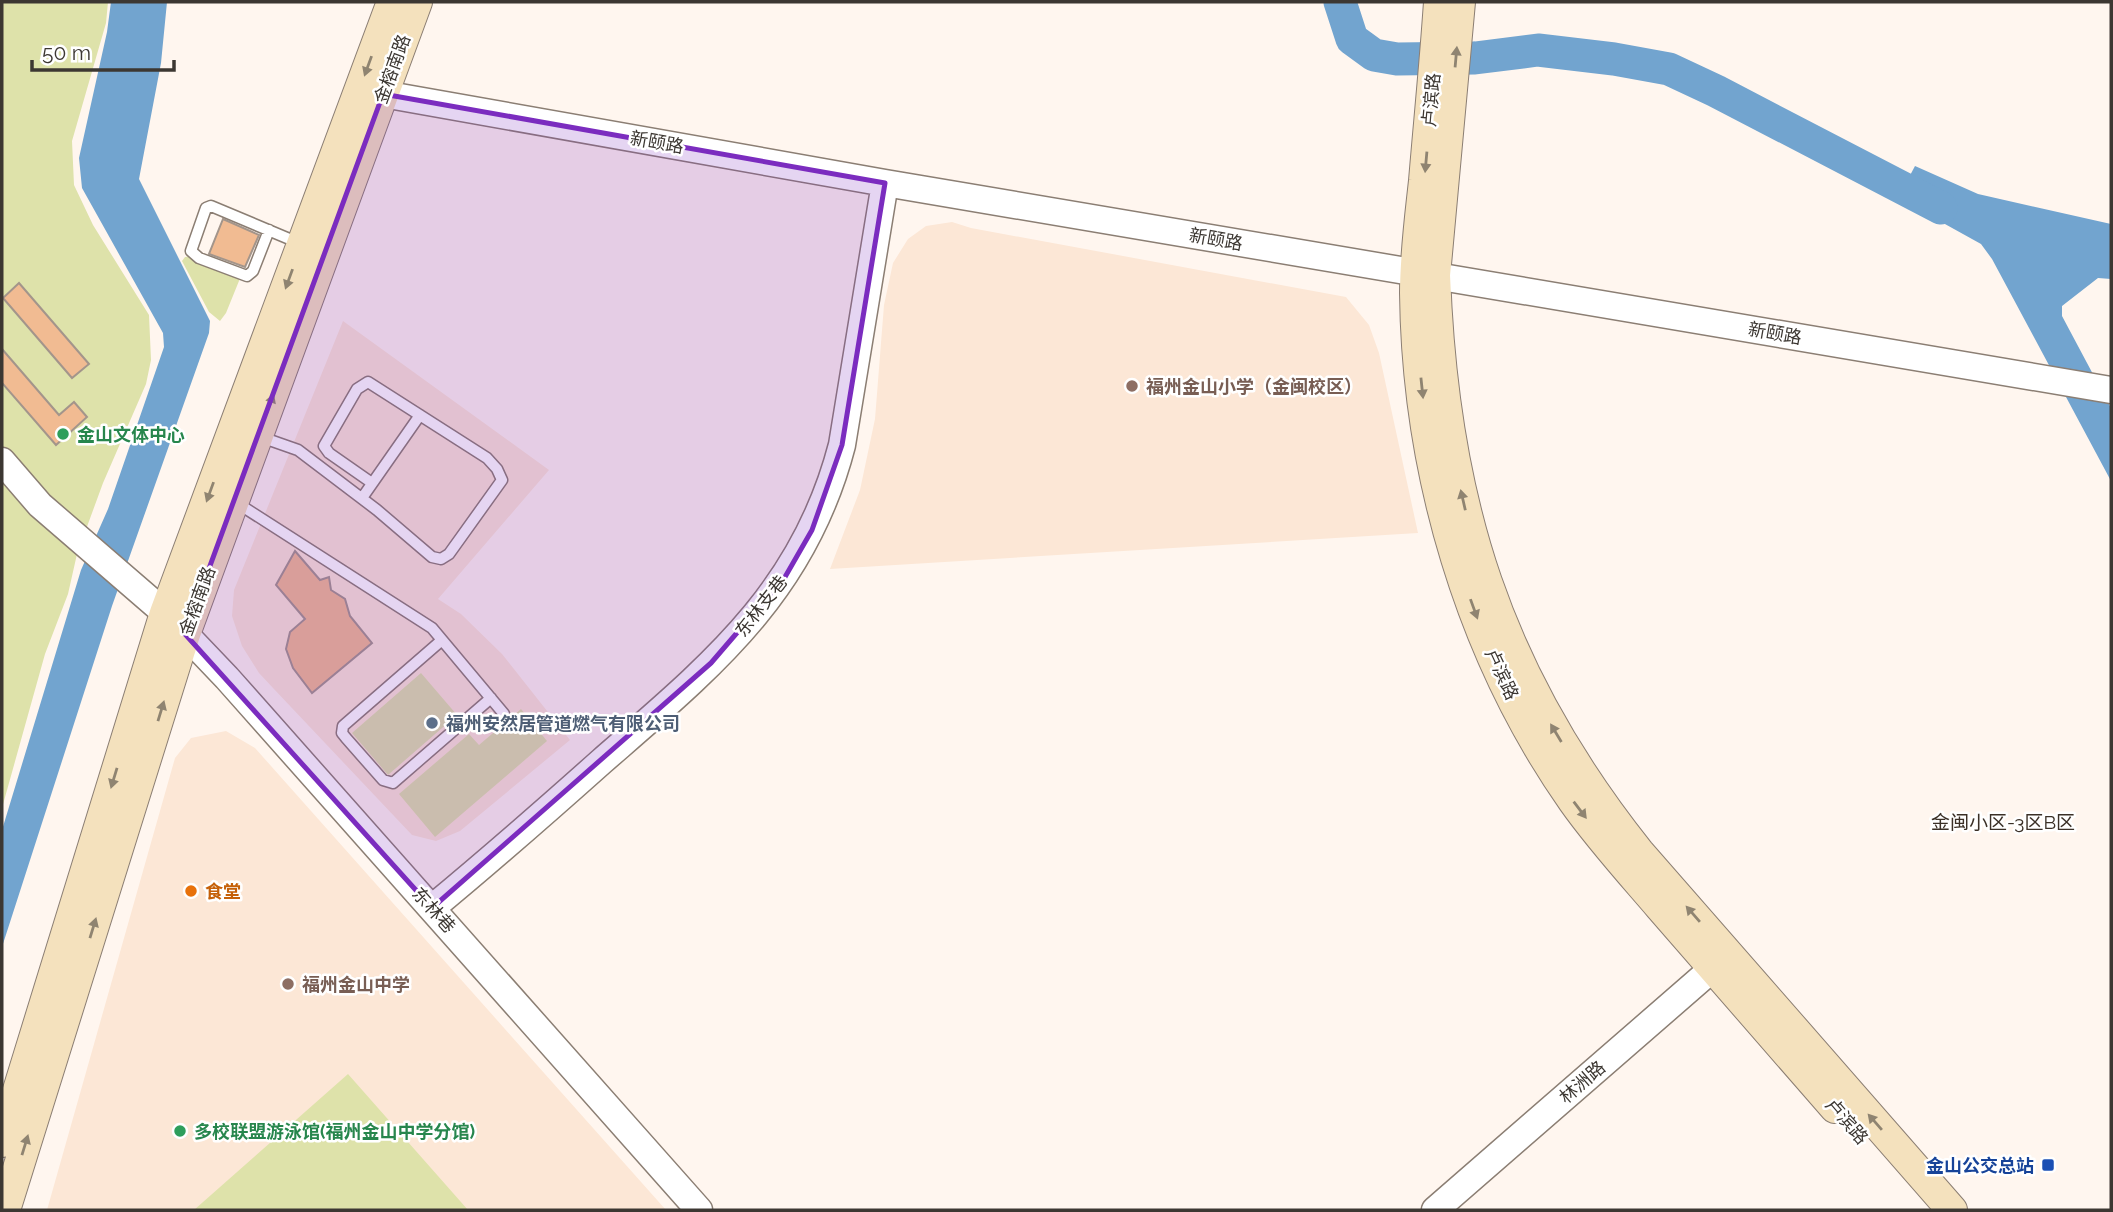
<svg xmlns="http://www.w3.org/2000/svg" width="2113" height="1212" font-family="Raleway,'Noto Sans SC',sans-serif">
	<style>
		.built { fill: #fce7d6 }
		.green { fill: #dee2aa }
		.water { fill: #72a4cf }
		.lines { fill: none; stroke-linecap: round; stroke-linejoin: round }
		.river { stroke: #72a4cf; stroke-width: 33 }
		.building { fill: #f1bb92; stroke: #a3958b; stroke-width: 2 }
		.service-casing { stroke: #8b7e73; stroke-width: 13 }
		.tertiary-casing { stroke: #8b7e73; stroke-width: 29 }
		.secondary-casing { stroke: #8b7e73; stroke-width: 32 }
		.service { stroke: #fff; stroke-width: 10 }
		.tertiary { stroke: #fff; stroke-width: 26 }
		.secondary { stroke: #f4e1bd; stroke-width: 30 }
		.oneway { fill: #8f8471 }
		.marked { fill: #7b2cbf; fill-opacity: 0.2; stroke: #7b2cbf; stroke-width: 5; stroke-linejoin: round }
		.education-dot { fill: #8d6e63; stroke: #fff; stroke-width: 2.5 }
		.leisure-dot { fill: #2e9e5b; stroke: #fff; stroke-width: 2.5 }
		.service-dot { fill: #5c6f8a; stroke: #fff; stroke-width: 2.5 }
		.food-dot { fill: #e8710a; stroke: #fff; stroke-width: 2.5 }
		.transit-dot { fill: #1a4fb4; stroke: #fff; stroke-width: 2.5 }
		.labels { text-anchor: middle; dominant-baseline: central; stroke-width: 5; stroke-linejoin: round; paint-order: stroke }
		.street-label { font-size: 18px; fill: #3c3732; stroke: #fff }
		.education-label { font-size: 18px; font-weight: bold; fill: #785e54; stroke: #fff; text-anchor: start }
		.leisure-label { font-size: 18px; font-weight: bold; fill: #27864d; stroke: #fff; text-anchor: start }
		.service-label { font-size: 18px; font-weight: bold; fill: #4e5e75; stroke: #fff; text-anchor: start }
		.food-label { font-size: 18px; font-weight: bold; fill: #c56008; stroke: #fff; text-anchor: start }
		.transit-label { font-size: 18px; font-weight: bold; fill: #164399; stroke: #fff; text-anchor: end }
		.neighbourhood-label { font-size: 19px; fill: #3b3027; stroke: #fff }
	</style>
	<rect width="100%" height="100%" fill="#fff6ef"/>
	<!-- built -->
	<path class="built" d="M 952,222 L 971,228 L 1346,297 L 1369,325 L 1379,353 L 1418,533 L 830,569 L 860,490 L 875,419 L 884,305 L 893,263 L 908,239 L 926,226 Z
		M 343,321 L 549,470 L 438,599 L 461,614 L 502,654 L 570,740 L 460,831 L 436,841 L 412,835 L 273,688 L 259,673 L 242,646 L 232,616 L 234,590 Z
		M 226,731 L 255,748 L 666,1210 L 47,1210 L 175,758 L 191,738 Z"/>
	<!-- green -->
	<path class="green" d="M 2,2 L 108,2 L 106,23 L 72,141 L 74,185 L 93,225 L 149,315 L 151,360 L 146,384 L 103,483 L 77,554 L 68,594 L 45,654 L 2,808 Z
		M 192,256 L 241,276 L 226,313 L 220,321 L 209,312 L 182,261 L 185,257 Z
		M 421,673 L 457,715 L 388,775 L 352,733 Z
		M 521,709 L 547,741 L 435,837 L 399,794 L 469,734 L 479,745 Z
		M 348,1074 L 468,1210 L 194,1210 Z"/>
	<!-- water -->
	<path class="water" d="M 111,2 L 167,2 L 161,63 L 139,179 L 210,321 L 209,333 L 112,606 L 2,947 L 2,830 L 81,570 L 108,509 L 164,347 L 163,333 L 82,188 L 79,158 L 107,32 Z
		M 1915,166 L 1978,194 L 2111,224 L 2111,279 L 2098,278 L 2062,306 L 2062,316 L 2111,408 L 2111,481 L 1992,259 L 1981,244 L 1898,198 Z"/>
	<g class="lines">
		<!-- river -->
		<path class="river" d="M 1340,2 L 1352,39 L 1374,55 L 1397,59 L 1475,58 L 1538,50 L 1614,59 L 1669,69 L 1716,91 L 1941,208"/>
	</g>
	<!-- building -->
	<path class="building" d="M 223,219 L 259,235 L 245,267 L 209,254 Z
		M 19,283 L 89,364 L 72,378 L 3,298 Z
		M 2,349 L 59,415 L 74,402 L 87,417 L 56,445 L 2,383 Z
		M 295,551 L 320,580 L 329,577 L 331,590 L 345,599 L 350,616 L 372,643 L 312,693 L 293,668 L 286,649 L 290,632 L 305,619 L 276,585 Z"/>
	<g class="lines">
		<defs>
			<path id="service" d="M 269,230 L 253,271 L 247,276 L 199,258 L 191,251 L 206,208 L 211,206 L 299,243
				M 261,437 L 298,450 L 377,510 L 432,557 L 441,559 L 449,554 L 502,480 L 497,469 L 487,458 L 368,382 L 357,389 L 324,446 L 329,453 L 372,483
				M 362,498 L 420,415
				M 237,503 L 432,628 L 504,714
				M 442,640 L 343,726 L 342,733 L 346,738 L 383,780 L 393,783 L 491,698"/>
			<path id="tertiary" d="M 383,94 L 885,183 L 2111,390
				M 2,461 L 40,505 L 165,613 L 227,678 L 699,1210
				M 432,908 C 490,860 546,811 602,761 C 711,666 804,592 842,445 L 885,183
				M 1435,1210 L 1727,956"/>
			<path id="secondary" d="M 1439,2 C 1435,62 1429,121 1424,181 C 1420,218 1415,255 1415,293 C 1417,471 1470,654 1573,801 C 1599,838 1630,872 1660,907 C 1718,974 1776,1041 1835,1108
				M 1460,2 L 1435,275 C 1443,501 1497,674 1639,852 L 1952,1210
				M 2,1142 L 165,613 L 392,2
				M 5,1210 L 185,634 L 417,2"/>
		</defs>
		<!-- service casing -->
		<use href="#service" class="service-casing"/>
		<!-- tertiary casing -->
		<use href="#tertiary" class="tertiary-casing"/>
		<!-- secondary casing -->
		<use href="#secondary" class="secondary-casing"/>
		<!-- service -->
		<use href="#service" class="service"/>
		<!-- tertiary -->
		<use href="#tertiary" class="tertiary"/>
		<!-- secondary -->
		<use href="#secondary" class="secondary"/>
	</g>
	<!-- one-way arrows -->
	<defs><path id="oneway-solid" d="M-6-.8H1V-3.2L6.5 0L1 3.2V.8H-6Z" transform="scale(1.75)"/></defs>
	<g class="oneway">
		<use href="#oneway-solid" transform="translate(1456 57) rotate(-85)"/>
		<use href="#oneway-solid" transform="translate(368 66) rotate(110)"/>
		<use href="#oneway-solid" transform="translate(1426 162) rotate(95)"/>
		<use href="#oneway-solid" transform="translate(289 279) rotate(110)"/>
		<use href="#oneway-solid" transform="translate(1422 388) rotate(84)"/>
		<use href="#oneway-solid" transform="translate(270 404) rotate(-70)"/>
		<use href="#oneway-solid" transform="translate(210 492) rotate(110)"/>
		<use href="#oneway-solid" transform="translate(1463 500) rotate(-103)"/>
		<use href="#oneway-solid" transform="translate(1474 609) rotate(70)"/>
		<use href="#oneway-solid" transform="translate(161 711) rotate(-73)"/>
		<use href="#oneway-solid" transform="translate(1556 733) rotate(-121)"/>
		<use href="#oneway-solid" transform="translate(114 778) rotate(107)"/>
		<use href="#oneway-solid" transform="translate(1580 810) rotate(53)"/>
		<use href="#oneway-solid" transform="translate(1693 914) rotate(-131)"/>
		<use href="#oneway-solid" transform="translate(93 928) rotate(-73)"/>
		<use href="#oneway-solid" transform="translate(1875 1122) rotate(-131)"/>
		<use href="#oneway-solid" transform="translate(25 1145) rotate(-73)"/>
	</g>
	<!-- marked area -->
	<path class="marked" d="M 383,94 L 885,183 L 842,445 L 812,530 L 785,577 L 711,663 L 432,908 L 185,634 Z"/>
	<!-- markers -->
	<g class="education-dot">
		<circle cx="1132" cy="386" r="7"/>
		<circle cx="288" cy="984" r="7"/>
	</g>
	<g class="leisure-dot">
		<circle cx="63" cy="434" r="7"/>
		<circle cx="180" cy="1131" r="7"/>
	</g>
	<circle class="service-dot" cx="432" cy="723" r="7"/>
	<circle class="food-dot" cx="191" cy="891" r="7"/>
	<rect class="transit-dot" x="2041" y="1158" width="14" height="14" rx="3.5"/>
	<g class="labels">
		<!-- street labels -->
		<g class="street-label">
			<text transform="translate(392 69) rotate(-70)">金榕南路</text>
			<text transform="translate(1431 100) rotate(-85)">卢滨路</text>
			<text transform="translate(657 142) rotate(10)">新颐路</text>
			<text transform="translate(1216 239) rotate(10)">新颐路</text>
			<text transform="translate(1775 333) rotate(10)">新颐路</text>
			<text transform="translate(197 601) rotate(-70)">金榕南路</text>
			<text transform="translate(761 606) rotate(-52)">东林支巷</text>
			<text transform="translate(1502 674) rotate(65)">卢滨路</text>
			<text transform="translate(434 910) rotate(48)">东林巷</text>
			<text transform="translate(1582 1082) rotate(-41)">林洲路</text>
			<text transform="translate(1847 1121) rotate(49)">卢滨路</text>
		</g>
		<!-- education labels -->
		<g class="education-label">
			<text x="1146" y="386">福州金山小学（金闽校区）</text>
			<text x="302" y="984">福州金山中学</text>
		</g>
		<!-- leisure labels -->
		<g class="leisure-label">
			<text x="77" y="434">金山文体中心</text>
			<text x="194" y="1131">多校联盟游泳馆(福州金山中学分馆)</text>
		</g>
		<!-- service labels -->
		<g class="service-label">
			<text x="446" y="723">福州安然居管道燃气有限公司</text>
		</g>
		<!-- food labels -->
		<g class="food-label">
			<text x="205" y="891">食堂</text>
		</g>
		<!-- transit labels -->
		<g class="transit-label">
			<text x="2034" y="1165">金山公交总站</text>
		</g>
		<!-- neighbourhood labels -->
		<g class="neighbourhood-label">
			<text x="2003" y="822">金闽小区-3区B区</text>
		</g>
	</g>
	<!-- border -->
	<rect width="2113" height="1212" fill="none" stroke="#3c3732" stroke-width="7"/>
	<!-- scale -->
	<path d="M32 60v10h142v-10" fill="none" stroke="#3c3732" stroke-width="3.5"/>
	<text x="42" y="60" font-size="21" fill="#3c3732" stroke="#ffffff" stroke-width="5" paint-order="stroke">50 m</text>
</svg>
